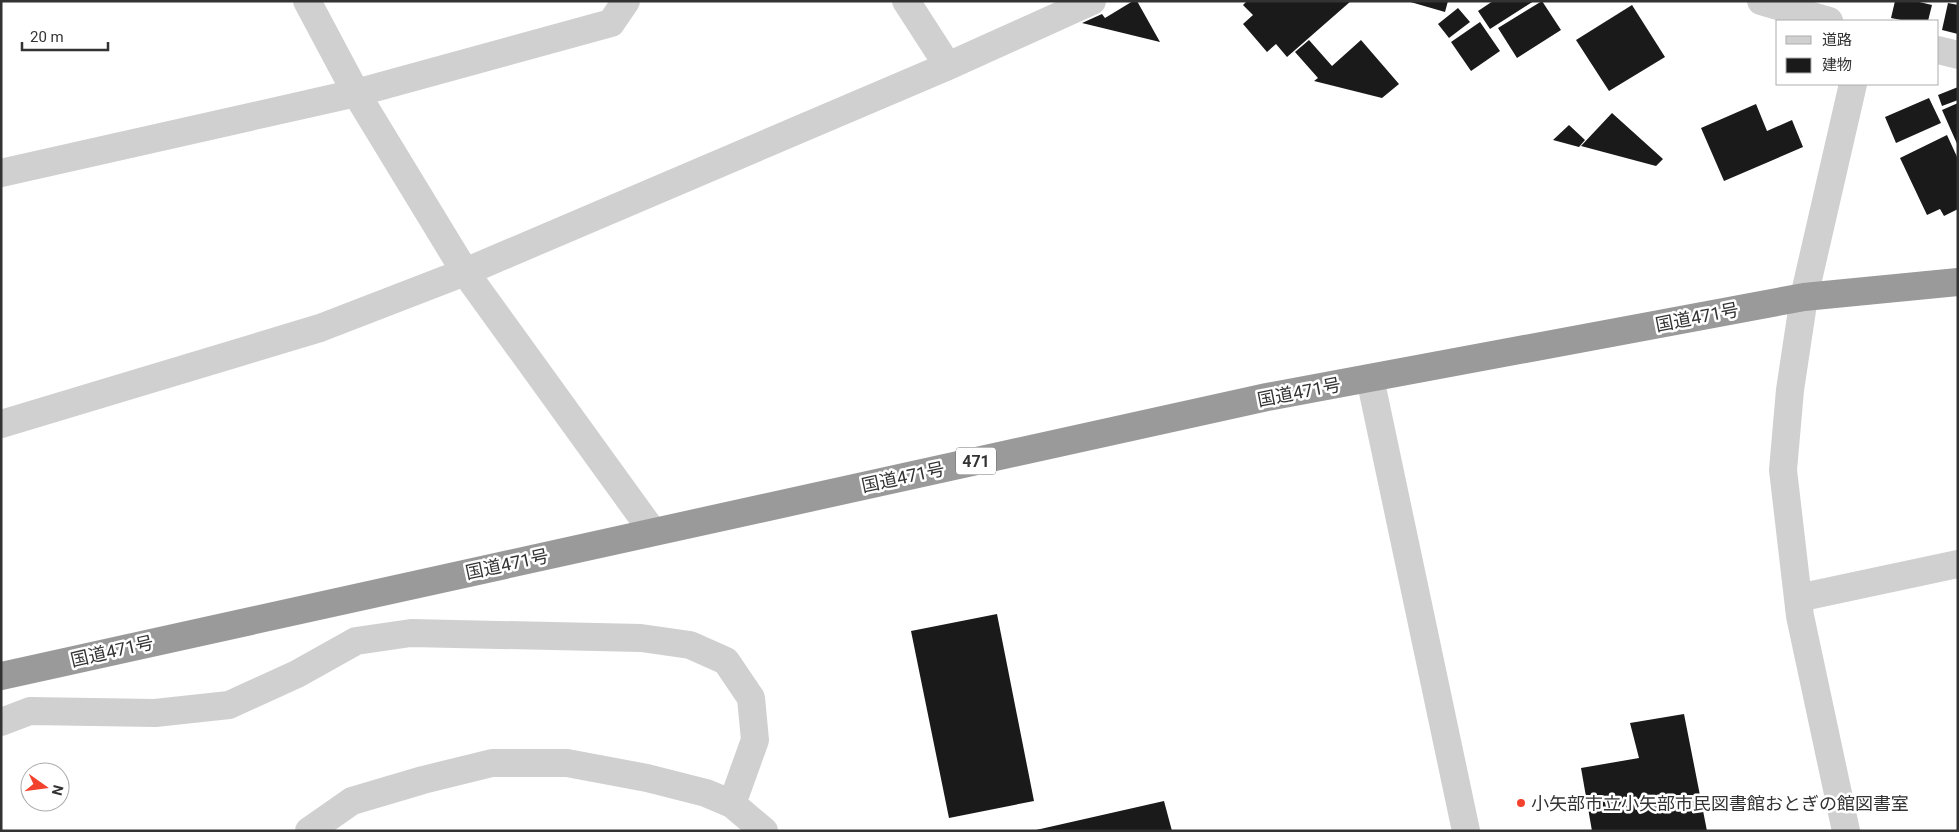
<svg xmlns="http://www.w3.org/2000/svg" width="1959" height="832" font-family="Roboto,'Noto Sans JP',sans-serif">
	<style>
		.building { fill: #1a1a1a }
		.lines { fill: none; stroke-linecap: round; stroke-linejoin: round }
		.minor { stroke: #d0d0d0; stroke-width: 28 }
		.highway { stroke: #9a9a9a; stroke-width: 28 }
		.poi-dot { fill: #f2412c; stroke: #fff; stroke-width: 2 }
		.labels { text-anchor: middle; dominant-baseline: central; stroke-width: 5; stroke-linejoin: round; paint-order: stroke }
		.shield { fill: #fff; stroke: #707070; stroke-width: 1 }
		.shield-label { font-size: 16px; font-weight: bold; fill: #333 }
		.street-label { font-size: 18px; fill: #333; stroke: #fff }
		.poi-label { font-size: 18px; fill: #333; stroke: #fff; text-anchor: start }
	</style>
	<rect width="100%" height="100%" fill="#fff"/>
	<!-- building -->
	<path class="building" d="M 1133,1 L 1137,1 L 1160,42 L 1082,23 L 1102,14 L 1105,18 Z
		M 1247,1 L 1351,1 L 1287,57 L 1276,44 L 1267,52 L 1243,24 L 1253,15 L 1243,5 Z
		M 1407,1 L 1448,1 L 1445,12 Z
		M 1493,1 L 1534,1 L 1490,29 L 1478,11 Z
		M 1542,1 L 1561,30 L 1517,58 L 1498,28 Z
		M 1895,1 L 1915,1 L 1932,5 L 1928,21 L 1906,21 L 1891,18 Z
		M 1948,3 L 1958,5 L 1958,34 L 1942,30 Z
		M 1632,5 L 1665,57 L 1609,91 L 1576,40 Z
		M 1458,8 L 1470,22 L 1449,38 L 1438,24 Z
		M 1480,22 L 1500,51 L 1471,71 L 1451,42 Z
		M 1309,40 L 1332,66 L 1361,40 L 1399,84 L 1382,98 L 1314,81 L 1318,78 L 1295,52 Z
		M 1958,87 L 1958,100 L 1942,106 L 1938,95 Z
		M 1929,98 L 1941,123 L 1896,143 L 1885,117 Z
		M 1958,103 L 1958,146 L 1942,110 Z
		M 1756,104 L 1767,131 L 1792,120 L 1803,147 L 1724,181 L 1701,128 Z
		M 1612,113 L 1663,159 L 1656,166 L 1581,146 Z
		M 1569,125 L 1585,140 L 1579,147 L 1553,140 Z
		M 1947,135 L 1958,159 L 1958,209 L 1944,216 L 1940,209 L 1927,215 L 1900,158 Z
		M 997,614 L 1034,801 L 949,818 L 911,631 Z
		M 1684,714 L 1707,831 L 1592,831 L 1581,768 L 1639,758 L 1630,723 Z
		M 1164,801 L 1172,831 L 1036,831 L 1036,830 Z"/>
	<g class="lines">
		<!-- minor -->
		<path class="minor" d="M 307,1 L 356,93 L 465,272 L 653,532
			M 906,1 L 948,66
			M 1761,1 L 1829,21
			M 1938,50 L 1958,55
			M 1,173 L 356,93 L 611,23 L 626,1
			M 1370,378 L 1466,831
			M 1,424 L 320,328 L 465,272 L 948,66 L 1092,1
			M 1798,598 L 1958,564
			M 1,722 L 30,711 L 155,713 L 229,705 L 297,674 L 356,641 L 411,633 L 641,638 L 690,645 L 726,661 L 751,698 L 755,740 L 732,804
			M 309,831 L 352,801 L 423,780 L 492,763 L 567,763 L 647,778 L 706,793 L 732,804 L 764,831
			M 1846,831 L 1800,616 L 1783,470 L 1790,390 L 1804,297 L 1853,84"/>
		<!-- highway -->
		<path class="highway" d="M 1,676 L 1267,397 L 1804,297 L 1958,282"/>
	</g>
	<!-- markers -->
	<circle class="poi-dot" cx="1521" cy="803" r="5"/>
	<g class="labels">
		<!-- shield labels -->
		<rect class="shield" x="956" y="447.5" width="40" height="27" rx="4"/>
		<g class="shield-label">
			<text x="976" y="461">471</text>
		</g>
		<!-- street labels -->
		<g class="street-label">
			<text transform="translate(1697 317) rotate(-11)">国道471号</text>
			<text transform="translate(1299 392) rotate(-11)">国道471号</text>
			<text transform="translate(903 477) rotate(-12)">国道471号</text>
			<text transform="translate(507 564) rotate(-12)">国道471号</text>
			<text transform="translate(112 651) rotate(-13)">国道471号</text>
		</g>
		<!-- poi labels -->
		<g class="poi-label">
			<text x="1531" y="803">小矢部市立小矢部市民図書館おとぎの館図書室</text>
		</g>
	</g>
	<!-- border -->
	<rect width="1959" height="832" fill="none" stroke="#333333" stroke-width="5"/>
	<!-- legend -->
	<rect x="1776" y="20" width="162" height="65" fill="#ffffff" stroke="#adadad"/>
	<rect x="1786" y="36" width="25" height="8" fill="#d0d0d0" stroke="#adadad"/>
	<text x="1822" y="45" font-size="15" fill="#333333">道路</text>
	<rect x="1786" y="58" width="25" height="15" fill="#1a1a1a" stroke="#adadad"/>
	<text x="1822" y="70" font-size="15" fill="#333333">建物</text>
	<!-- north arrow -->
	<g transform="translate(45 787) rotate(104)"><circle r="24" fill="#ffffff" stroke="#adadad"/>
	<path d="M0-4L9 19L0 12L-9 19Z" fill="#f2412c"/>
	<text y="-8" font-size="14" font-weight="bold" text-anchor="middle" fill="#333333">N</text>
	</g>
	<!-- scale -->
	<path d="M22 42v8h86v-8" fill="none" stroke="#333333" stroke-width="2.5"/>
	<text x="30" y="42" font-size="15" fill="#333333" stroke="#ffffff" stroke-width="4" paint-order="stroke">20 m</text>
</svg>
